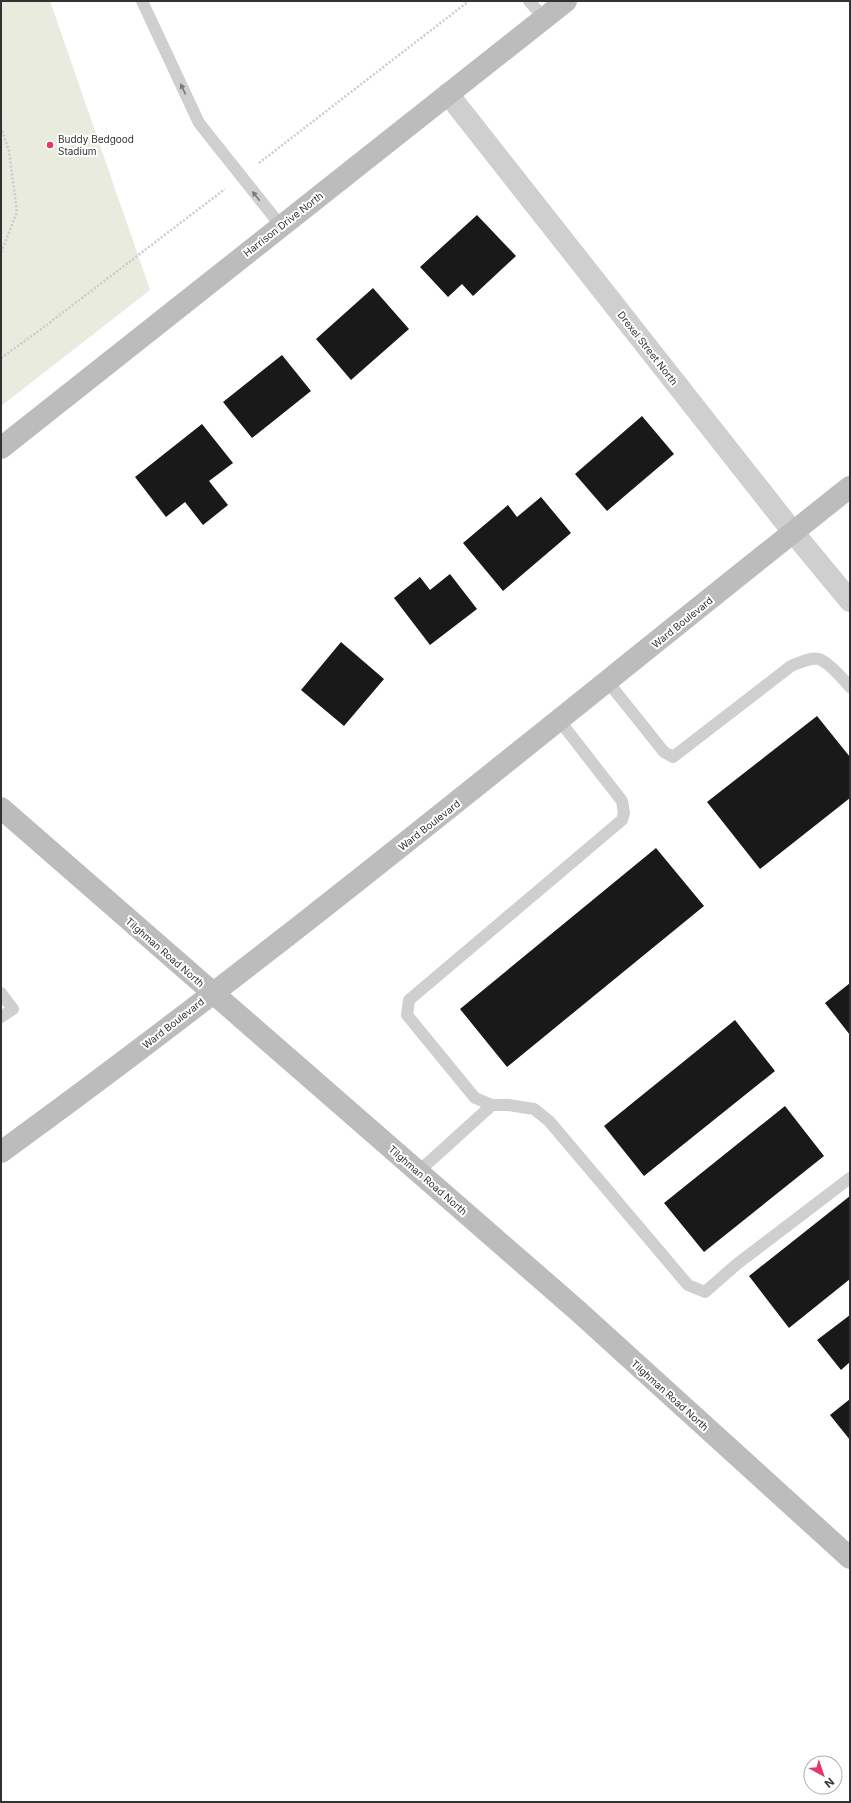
<svg xmlns="http://www.w3.org/2000/svg" width="851" height="1803" font-family="Inter,sans-serif">
	<style>
		.green { fill: #e8ebde }
		.building { fill: #191919 }
		.lines { fill: none; stroke-linecap: round; stroke-linejoin: round }
		.path { stroke: #ccc; stroke-width: 2.5; stroke-dasharray: 2 2; stroke-linecap: butt }
		.lane { stroke: #cfcfcf; stroke-width: 12 }
		.street { stroke: #cfcfcf; stroke-width: 22 }
		.secondary { stroke: #bcbcbc; stroke-width: 22 }
		.oneway { fill: #797979 }
		.poi-dot { fill: #e53866; stroke: #fff; stroke-width: 1.5 }
		.labels { text-anchor: middle; dominant-baseline: central; stroke-width: 4; stroke-linejoin: round; paint-order: stroke }
		.poi-label { font-size: 10px; fill: #323232; stroke: #fff; text-anchor: start }
		.street-label { font-size: 10px; fill: #323232; stroke: #fff }
	</style>
	<rect width="100%" height="100%" fill="#fff"/>
	<!-- green -->
	<path class="green" d="M 1,1 L 50,1 L 150,290 L 1,406 Z"/>
	<!-- building -->
	<path class="building" d="M 477,215 L 516,256 L 473,296 L 462,284 L 448,297 L 420,267 Z
		M 373,288 L 409,329 L 351,380 L 316,339 Z
		M 282,355 L 311,391 L 252,438 L 223,402 Z
		M 642,416 L 674,454 L 607,511 L 575,474 Z
		M 202,424 L 233,463 L 209,481 L 228,505 L 203,525 L 185,502 L 166,517 L 135,477 Z
		M 541,497 L 571,533 L 503,591 L 463,543 L 508,505 L 517,517 Z
		M 450,574 L 477,609 L 430,645 L 394,598 L 420,577 L 430,590 Z
		M 341,642 L 384,679 L 344,726 L 301,690 Z
		M 817,716 L 850,757 L 850,798 L 760,869 L 707,802 Z
		M 656,848 L 704,906 L 507,1067 L 460,1009 Z
		M 850,983 L 850,1035 L 825,1003 Z
		M 735,1020 L 775,1071 L 644,1176 L 604,1126 Z
		M 785,1106 L 824,1156 L 704,1252 L 664,1203 Z
		M 850,1196 L 850,1279 L 789,1328 L 749,1276 Z
		M 850,1315 L 850,1362 L 841,1370 L 817,1340 Z
		M 850,1399 L 850,1440 L 830,1415 Z"/>
	<g class="lines">
		<!-- path -->
		<path class="path" d="M 1,127 L 9,151 L 17,212 L 1,253
			M 259,163 L 469,1
			M 1,358 L 36,333 L 225,189"/>
		<!-- lane -->
		<path class="lane" d="M 142,1 L 199,123 L 281,226
			M 529,1 L 544,18
			M 608,682 L 664,752 L 673,757 L 791,666 C 799,663 810,657 819,659 C 828,662 844,680 850,687
			M 559,720 L 622,801 L 624,813 L 622,820 L 409,1000 L 407,1015 L 475,1098 L 492,1105 L 508,1105 L 534,1109 L 549,1121 L 688,1285 L 705,1292 L 737,1264 L 850,1178
			M 1,993 L 13,1009 L 1,1017
			M 418,1172 L 492,1105"/>
		<!-- street -->
		<path class="street" d="M 448,94 L 793,532 L 850,601"/>
		<!-- secondary -->
		<path class="secondary" d="M 1,448 L 566,1
			M 1,808 L 578,1311 L 850,1558
			M 1,1152 C 292,941 568,710 850,487"/>
	</g>
	<!-- one-way arrows -->
	<defs><path id="oneway-solid" d="M-6-.8H1V-3.2L6.5 0L1 3.2V.8H-6Z"/></defs>
	<g class="oneway">
		<use href="#oneway-solid" transform="translate(183 89) rotate(-115)"/>
		<use href="#oneway-solid" transform="translate(256 196) rotate(-128)"/>
	</g>
	<!-- markers -->
	<circle class="poi-dot" cx="50" cy="145" r="4"/>
	<g class="labels">
		<!-- poi labels -->
		<g class="poi-label">
			<text x="58" y="139">Buddy Bedgood<tspan x="58" dy="12">Stadium</tspan></text>
		</g>
		<!-- street labels -->
		<g class="street-label">
			<text transform="translate(283 224) rotate(-38)">Harrison Drive North</text>
			<text transform="translate(648 348) rotate(52)">Drexel Street North</text>
			<text transform="translate(682 622) rotate(-39)">Ward Boulevard</text>
			<text transform="translate(429 825) rotate(-38)">Ward Boulevard</text>
			<text transform="translate(165 952) rotate(41)">Tilghman Road North</text>
			<text transform="translate(173 1023) rotate(-38)">Ward Boulevard</text>
			<text transform="translate(428 1180) rotate(41)">Tilghman Road North</text>
			<text transform="translate(670 1395) rotate(42)">Tilghman Road North</text>
		</g>
	</g>
	<!-- border -->
	<rect width="851" height="1803" fill="none" stroke="#323232" stroke-width="4"/>
	<!-- north arrow -->
	<g transform="translate(823 1775) rotate(140)"><circle r="19" fill="#ffffff" stroke="#adadad"/>
	<path d="M0-3L7 15L0 10L-7 15Z" fill="#e53866"/>
	<text y="-6" font-size="11" font-weight="bold" text-anchor="middle" fill="#323232">N</text>
	</g>
</svg>
